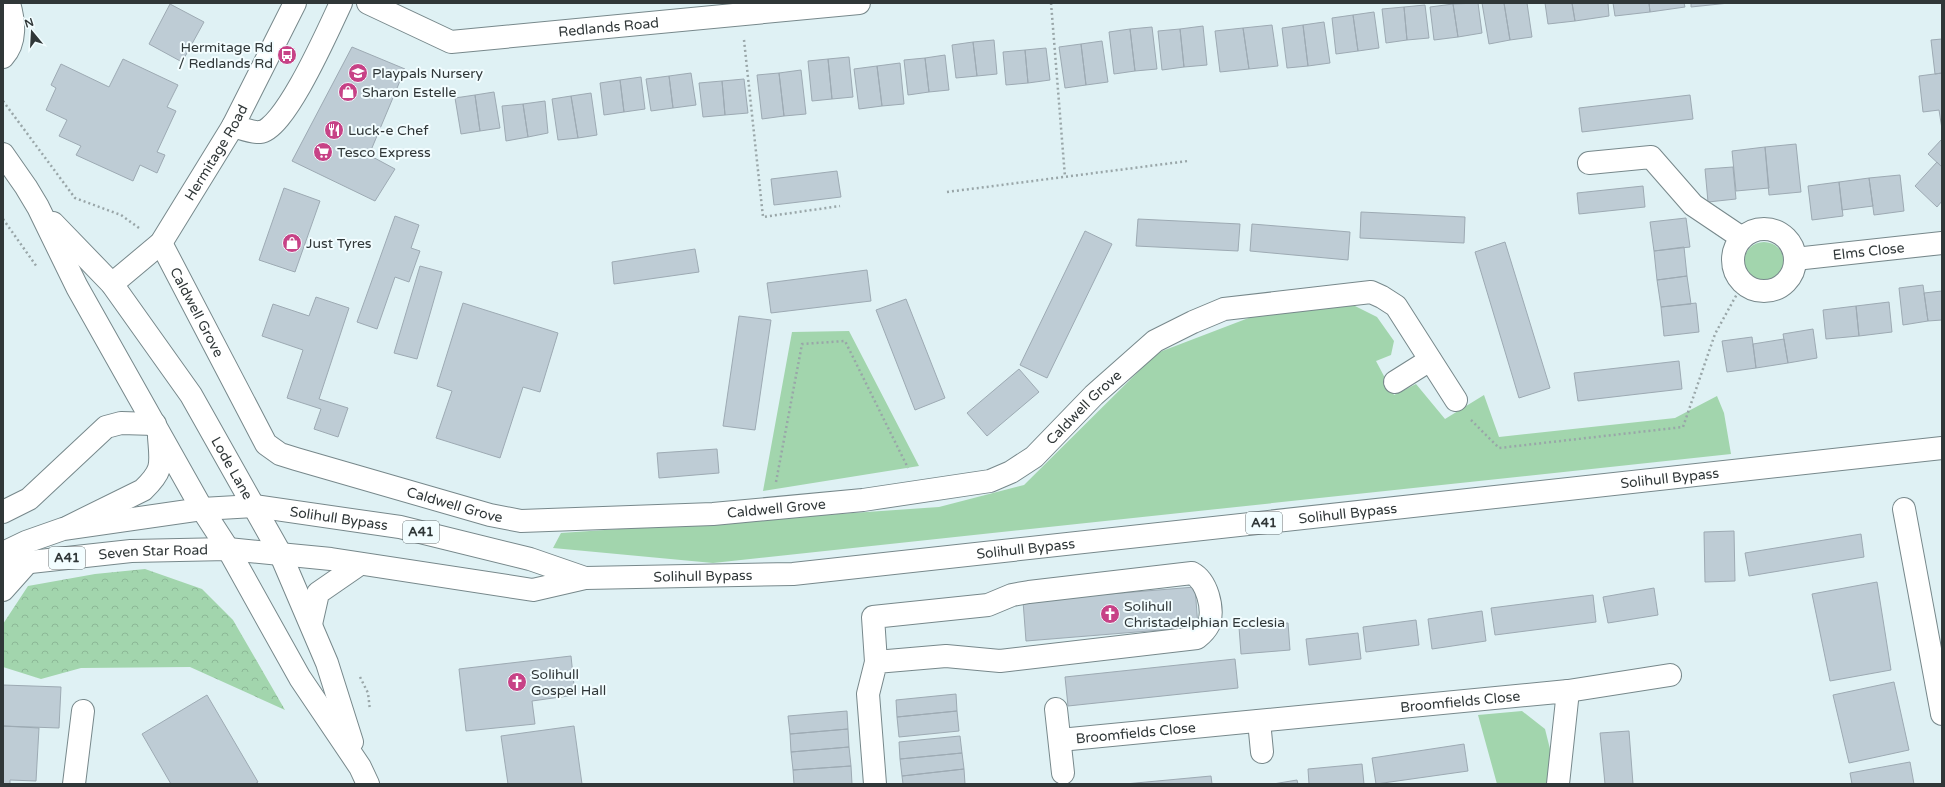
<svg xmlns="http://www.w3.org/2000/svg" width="1945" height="787" font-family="'Varela Round',sans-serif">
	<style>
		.grass { fill: #a2d5ad }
		.forest { fill: url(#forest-crowns) }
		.building { fill: #beccd5; stroke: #9daab3 }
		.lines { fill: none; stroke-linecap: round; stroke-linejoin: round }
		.minor-casing { stroke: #77888b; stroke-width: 24 }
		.major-casing { stroke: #77888b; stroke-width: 24 }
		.highway-casing { stroke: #77888b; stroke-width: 24 }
		.path { stroke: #99a6a8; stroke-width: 2.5; stroke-dasharray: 2 3; stroke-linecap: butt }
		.minor { stroke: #fff; stroke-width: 22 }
		.major { stroke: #fff; stroke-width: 22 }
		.highway { stroke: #fff; stroke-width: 22 }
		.labels { text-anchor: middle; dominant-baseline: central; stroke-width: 4; stroke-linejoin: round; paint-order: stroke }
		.shield { fill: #f2fdff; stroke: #6a7274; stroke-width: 1 }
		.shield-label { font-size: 13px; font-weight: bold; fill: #303738 }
		.street-label { font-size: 14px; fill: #303738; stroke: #f2fdff }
		.poi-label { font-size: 14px; fill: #303738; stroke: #f2fdff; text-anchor: start }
	</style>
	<defs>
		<pattern id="forest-crowns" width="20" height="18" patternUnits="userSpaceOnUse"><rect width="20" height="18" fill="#a2d5ad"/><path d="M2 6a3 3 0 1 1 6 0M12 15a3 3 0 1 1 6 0" fill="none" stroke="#8cb796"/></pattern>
	</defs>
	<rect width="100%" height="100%" fill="#dff1f4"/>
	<!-- grass -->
	<path class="grass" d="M1744 262a20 20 0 1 1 40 0a20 20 0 1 1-40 0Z
		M 1351,304 L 1377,317 L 1394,341 L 1391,355 L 1376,361 L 1394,395 L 1416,384 L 1445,419 L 1484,395 L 1499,437 L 1675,418 L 1717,396 L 1724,413 L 1731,454 L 713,563 L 553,548 L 561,533 L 939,507 L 1024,485 L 1157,353 L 1259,314 Z
		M 849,331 L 919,466 L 763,491 L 792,332 Z
		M 1522,711 L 1545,729 L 1552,757 L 1548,784 L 1497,784 L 1478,715 Z"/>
	<!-- forest -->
	<path class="forest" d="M 145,569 L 202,589 L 233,620 L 285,710 L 190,667 L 81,668 L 41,679 L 3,667 L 3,624 L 28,586 L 95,574 Z"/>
	<!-- building -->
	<path class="building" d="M 1478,3 L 1482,33 L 1458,37 L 1453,4 Z
		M 1482,3 L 1504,3 L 1510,40 L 1489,44 Z
		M 1504,3 L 1527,3 L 1532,37 L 1510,40 Z
		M 1545,3 L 1572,3 L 1575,21 L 1548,24 Z
		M 1572,3 L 1608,3 L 1609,16 L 1575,21 Z
		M 1613,3 L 1649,3 L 1650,12 L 1615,16 Z
		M 1649,3 L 1684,3 L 1685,7 L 1650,12 Z
		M 1691,3 L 1729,3 L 1691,7 Z
		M 170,4 L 204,22 L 182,62 L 149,44 Z
		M 1453,4 L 1458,37 L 1434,40 L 1430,7 Z
		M 1425,5 L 1429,38 L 1407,40 L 1404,7 Z
		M 1404,7 L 1407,40 L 1386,43 L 1382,9 Z
		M 1374,12 L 1379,48 L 1358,51 L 1353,15 Z
		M 1353,15 L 1358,51 L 1336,54 L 1332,18 Z
		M 1324,22 L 1330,63 L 1308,66 L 1303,25 Z
		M 1272,25 L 1278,66 L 1249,69 L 1243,28 Z
		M 1303,25 L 1308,66 L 1287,68 L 1282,28 Z
		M 1203,26 L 1207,65 L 1184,67 L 1180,29 Z
		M 1152,27 L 1157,69 L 1135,71 L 1130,29 Z
		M 1243,28 L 1249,69 L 1220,72 L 1215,31 Z
		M 1130,29 L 1135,71 L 1114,74 L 1109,32 Z
		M 1180,29 L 1184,67 L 1162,70 L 1158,31 Z
		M 1942,39 L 1942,73 L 1935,74 L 1931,40 Z
		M 994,40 L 997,74 L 977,76 L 973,42 Z
		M 1102,41 L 1108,82 L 1086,85 L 1081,44 Z
		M 973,42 L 977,76 L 956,78 L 952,45 Z
		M 1081,44 L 1086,85 L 1065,88 L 1059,47 Z
		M 352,47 L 405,69 L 369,155 L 395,169 L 375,201 L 292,161 Z
		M 1046,48 L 1050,80 L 1028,83 L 1025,50 Z
		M 1025,50 L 1028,83 L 1006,85 L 1003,52 Z
		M 945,55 L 949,90 L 929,92 L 925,58 Z
		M 849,57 L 853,97 L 832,99 L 828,59 Z
		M 925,58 L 929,92 L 908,95 L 904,60 Z
		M 123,59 L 178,85 L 167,107 L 176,111 L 157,152 L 165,155 L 157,173 L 140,165 L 133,181 L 76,155 L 81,146 L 59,136 L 67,120 L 46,110 L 56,88 L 51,85 L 61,64 L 109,87 Z
		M 828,59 L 832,99 L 812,101 L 808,61 Z
		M 900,63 L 904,104 L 882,106 L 877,66 Z
		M 877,66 L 882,106 L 859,109 L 854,69 Z
		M 801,70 L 806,114 L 784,116 L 779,73 Z
		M 691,73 L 696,105 L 673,108 L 669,76 Z
		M 779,73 L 784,116 L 762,119 L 757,75 Z
		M 1942,73 L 1942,129 L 1939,110 L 1923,112 L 1919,76 Z
		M 669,76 L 673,108 L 651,111 L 646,79 Z
		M 641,77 L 645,109 L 624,112 L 620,80 Z
		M 744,79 L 748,113 L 725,115 L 722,81 Z
		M 620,80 L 624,112 L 604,115 L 600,83 Z
		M 722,81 L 725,115 L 703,117 L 699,83 Z
		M 494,92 L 500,128 L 480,131 L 475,95 Z
		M 591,93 L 597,135 L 578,138 L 571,96 Z
		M 475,95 L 480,131 L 461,134 L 455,98 Z
		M 1690,95 L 1693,119 L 1582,132 L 1579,108 Z
		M 571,96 L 578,138 L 558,140 L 552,99 Z
		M 545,101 L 548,133 L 528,137 L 523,104 Z
		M 523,104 L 528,137 L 506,141 L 502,106 Z
		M 1942,139 L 1942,167 L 1928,154 Z
		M 1796,144 L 1801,192 L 1769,195 L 1765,147 Z
		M 1765,147 L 1769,188 L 1736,191 L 1732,151 Z
		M 1937,162 L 1942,167 L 1942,201 L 1937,207 L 1915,186 Z
		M 1733,167 L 1736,199 L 1708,202 L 1705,169 Z
		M 837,171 L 841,197 L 774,205 L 771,179 Z
		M 1900,175 L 1904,211 L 1874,215 L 1869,178 Z
		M 1869,178 L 1873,206 L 1842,210 L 1839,182 Z
		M 1839,182 L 1843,216 L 1812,220 L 1808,186 Z
		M 1643,186 L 1645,207 L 1579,214 L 1577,193 Z
		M 284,188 L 320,201 L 295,272 L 259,260 Z
		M 1361,212 L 1465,217 L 1464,243 L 1360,238 Z
		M 395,216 L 419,225 L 411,248 L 420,251 L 409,282 L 395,277 L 377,329 L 357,322 Z
		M 1686,218 L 1690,247 L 1654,251 L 1650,222 Z
		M 1138,219 L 1240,224 L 1238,251 L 1136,246 Z
		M 1252,224 L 1350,232 L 1348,260 L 1250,251 Z
		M 1085,231 L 1112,244 L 1047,378 L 1020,365 Z
		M 1505,242 L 1550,388 L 1519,398 L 1475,252 Z
		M 1684,247 L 1687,276 L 1657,280 L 1654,251 Z
		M 695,249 L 699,272 L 614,284 L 612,262 Z
		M 420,266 L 442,272 L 417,359 L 394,353 Z
		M 867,270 L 871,301 L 771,313 L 767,283 Z
		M 1687,276 L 1691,304 L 1661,307 L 1657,280 Z
		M 1923,285 L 1928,321 L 1903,325 L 1899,288 Z
		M 1942,291 L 1942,320 L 1928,321 L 1924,293 Z
		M 316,297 L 349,308 L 319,399 L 348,408 L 338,437 L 314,429 L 321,409 L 287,398 L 303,350 L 262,336 L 273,304 L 309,316 Z
		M 906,299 L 945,398 L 915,410 L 876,310 Z
		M 1889,302 L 1892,332 L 1859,336 L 1856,306 Z
		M 463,303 L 558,333 L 540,392 L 523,387 L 500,458 L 436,438 L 452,391 L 437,386 Z
		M 1696,303 L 1699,332 L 1664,336 L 1661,307 Z
		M 1856,306 L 1859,336 L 1826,339 L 1823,310 Z
		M 739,316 L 771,320 L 755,430 L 723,426 Z
		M 1813,329 L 1817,358 L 1788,363 L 1783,334 Z
		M 1752,337 L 1756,368 L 1727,372 L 1722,341 Z
		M 1784,339 L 1788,363 L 1756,368 L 1753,344 Z
		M 1679,361 L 1682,389 L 1578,401 L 1574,373 Z
		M 1019,369 L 1039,392 L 987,436 L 967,413 Z
		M 717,449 L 719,473 L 659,478 L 657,453 Z
		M 1734,531 L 1735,581 L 1705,582 L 1704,532 Z
		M 1861,534 L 1864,557 L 1749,576 L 1745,553 Z
		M 1877,582 L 1891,670 L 1830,681 L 1812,594 Z
		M 1195,587 L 1198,627 L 1026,641 L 1023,601 Z
		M 1654,588 L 1658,615 L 1608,623 L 1603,597 Z
		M 1593,595 L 1596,622 L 1495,635 L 1491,608 Z
		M 1482,611 L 1486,641 L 1432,649 L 1428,619 Z
		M 1416,620 L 1419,645 L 1366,652 L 1363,627 Z
		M 1288,623 L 1290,650 L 1241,654 L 1239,627 Z
		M 1358,633 L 1361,659 L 1309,665 L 1306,639 Z
		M 571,656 L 575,695 L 532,701 L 535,724 L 466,731 L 459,669 Z
		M 1235,659 L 1238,688 L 1068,706 L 1065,677 Z
		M 1894,682 L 1909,750 L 1849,763 L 1833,695 Z
		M 3,685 L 61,687 L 59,728 L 3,726 Z
		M 956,694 L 957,711 L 897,717 L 896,700 Z
		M 207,695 L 258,782 L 255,784 L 171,784 L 142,734 Z
		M 847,711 L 848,729 L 790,734 L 788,716 Z
		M 957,711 L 959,731 L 899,737 L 897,717 Z
		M 3,726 L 39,728 L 36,781 L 10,780 L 10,784 L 3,784 Z
		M 574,726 L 582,784 L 508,784 L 501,736 Z
		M 848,729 L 849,747 L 791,752 L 790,734 Z
		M 1629,731 L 1633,784 L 1605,784 L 1600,733 Z
		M 960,736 L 962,753 L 900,759 L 899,742 Z
		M 1464,744 L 1468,771 L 1376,784 L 1372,758 Z
		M 849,747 L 851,766 L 793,770 L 791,752 Z
		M 962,753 L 964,769 L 902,776 L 900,759 Z
		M 1910,762 L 1914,784 L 1852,784 L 1850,773 Z
		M 1362,764 L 1364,784 L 1309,784 L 1308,769 Z
		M 851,766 L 852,784 L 794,784 L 793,770 Z
		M 964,769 L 965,784 L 903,784 L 902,776 Z
		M 1211,776 L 1212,784 L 1125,784 Z
		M 1297,780 L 1298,784 L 1273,784 Z"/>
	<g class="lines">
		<defs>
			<g id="minor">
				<path id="s1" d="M 368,3 L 451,42 L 859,3"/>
				<path d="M 3,57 C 17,42 14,21 9,3"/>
				<path d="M 233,126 C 241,128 253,133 260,132 C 285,130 330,26 341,3"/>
				<path d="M 1589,163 L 1651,157 L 1693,205 L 1742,238"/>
				<circle cx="1764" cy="260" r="31"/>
				<path id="s2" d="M 161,243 L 266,444 L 280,454 L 296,459 L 490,515 L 521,521 L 713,514 L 863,500 L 990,481 L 1011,472 L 1034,457 L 1094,395 L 1155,341 L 1193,322 L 1224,309 L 1371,292 L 1382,297 L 1396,306 L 1456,400"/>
				<path id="s3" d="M 1795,259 L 1942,243"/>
				<path id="s4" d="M 112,284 L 161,243 L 233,126 L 295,3"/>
				<path d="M 1395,382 L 1430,360"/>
				<path d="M 1904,509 L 1942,714"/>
				<path d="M 3,512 L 29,499 L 106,427 L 121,423 L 155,424"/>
				<path d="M 3,590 L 28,562"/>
				<path d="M 1568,691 L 1670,675"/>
				<path d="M 1056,709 L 1063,773"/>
				<path d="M 1259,721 L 1262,752"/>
				<path id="s5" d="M 1060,740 L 1568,691 L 1558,784"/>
				<path d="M 74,784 L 83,711"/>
				<path d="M 875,784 L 868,694 L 876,662 L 873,617 L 988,605 L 1012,595 L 1029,592 L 1192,573 C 1207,581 1214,608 1209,624 C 1206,630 1202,634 1197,638 L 1000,661 L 946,656 L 876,662"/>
			</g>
			<g id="major">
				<path d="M 3,154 L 26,187 L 38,207 L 77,287 L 202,509 L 228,549 L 300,678 L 360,767 L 368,784"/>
				<path id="s6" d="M 53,223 L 112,284 L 191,395 L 280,553 L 327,663 L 352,742"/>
				<path d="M 68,527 L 143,490 C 164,470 161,464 159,437"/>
				<path d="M 311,624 L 318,593 L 360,564"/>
			</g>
			<g id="highway">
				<path id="s7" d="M 3,553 L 26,542 L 63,529 L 202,509 L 254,506 L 400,527 L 530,559 L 585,578"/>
				<path id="s8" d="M 3,565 L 131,551 L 228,549 L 331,559 L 533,590 L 585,578 L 793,574 L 1942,448"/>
			</g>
		</defs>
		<!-- minor casing -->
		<use href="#minor" class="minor-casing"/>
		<!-- major casing -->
		<use href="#major" class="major-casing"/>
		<!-- highway casing -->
		<use href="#highway" class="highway-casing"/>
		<!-- path -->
		<path class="path" d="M 1051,3 L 1065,177
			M 744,40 L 763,217 L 840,206
			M 3,101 L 75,198 L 121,215 L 139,228
			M 947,192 L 1188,161
			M 3,219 L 37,267
			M 1471,420 L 1499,448 L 1683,427 L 1715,334 L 1743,283
			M 776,482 L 802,344 L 845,341 L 908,468
			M 360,677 L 368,693 L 370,710"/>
		<!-- minor -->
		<use href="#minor" class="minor"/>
		<!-- major -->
		<use href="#major" class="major"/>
		<!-- highway -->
		<use href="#highway" class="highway"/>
	</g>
	<!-- icons -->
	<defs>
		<symbol id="bus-disc" viewBox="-11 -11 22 22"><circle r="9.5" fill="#c74286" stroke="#f2fdff"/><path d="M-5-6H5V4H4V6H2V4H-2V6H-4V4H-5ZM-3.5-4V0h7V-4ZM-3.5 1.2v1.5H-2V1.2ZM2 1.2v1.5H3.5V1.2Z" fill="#fff"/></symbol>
		<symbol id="school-disc" viewBox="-11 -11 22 22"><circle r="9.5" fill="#c74286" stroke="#f2fdff"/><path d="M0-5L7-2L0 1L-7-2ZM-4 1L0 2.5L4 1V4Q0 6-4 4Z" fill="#fff"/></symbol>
		<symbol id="shop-disc" viewBox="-11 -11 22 22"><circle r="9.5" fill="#c74286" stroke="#f2fdff"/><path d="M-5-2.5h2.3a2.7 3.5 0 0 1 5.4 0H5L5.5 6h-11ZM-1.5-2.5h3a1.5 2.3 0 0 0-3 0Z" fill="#fff"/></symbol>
		<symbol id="restaurant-disc" viewBox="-11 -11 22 22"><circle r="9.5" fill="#c74286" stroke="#f2fdff"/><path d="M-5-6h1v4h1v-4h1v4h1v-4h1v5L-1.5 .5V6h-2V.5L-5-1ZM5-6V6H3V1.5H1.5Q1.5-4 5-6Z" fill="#fff"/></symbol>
		<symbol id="supermarket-disc" viewBox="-11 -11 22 22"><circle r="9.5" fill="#c74286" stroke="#f2fdff"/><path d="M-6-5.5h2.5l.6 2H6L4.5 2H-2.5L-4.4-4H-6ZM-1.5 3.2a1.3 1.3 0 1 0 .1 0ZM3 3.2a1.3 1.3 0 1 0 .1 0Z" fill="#fff"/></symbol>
		<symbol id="church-disc" viewBox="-11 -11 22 22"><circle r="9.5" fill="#c74286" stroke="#f2fdff"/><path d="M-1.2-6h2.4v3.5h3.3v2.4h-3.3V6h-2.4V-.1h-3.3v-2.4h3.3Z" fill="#fff"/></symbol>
	</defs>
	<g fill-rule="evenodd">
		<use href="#bus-disc" x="276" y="44" width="22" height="22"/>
		<use href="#school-disc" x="347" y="62" width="22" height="22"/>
		<use href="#shop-disc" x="337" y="81" width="22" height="22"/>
		<use href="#restaurant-disc" x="323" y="119" width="22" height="22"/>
		<use href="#supermarket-disc" x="312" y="141" width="22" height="22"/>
		<use href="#shop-disc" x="281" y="232" width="22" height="22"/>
		<use href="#church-disc" x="1099" y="603" width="22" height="22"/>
		<use href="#church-disc" x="506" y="671" width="22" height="22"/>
	</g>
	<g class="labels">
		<!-- shield labels -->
		<g class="shield">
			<rect x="1246" y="512" width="36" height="22" rx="3"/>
			<rect x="403" y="521" width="36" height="22" rx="3"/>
			<rect x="49" y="547" width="36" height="22" rx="3"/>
		</g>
		<g class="shield-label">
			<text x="1264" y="523">A41</text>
			<text x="421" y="532">A41</text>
			<text x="67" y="558">A41</text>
		</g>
		<!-- street labels -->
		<g class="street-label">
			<text stroke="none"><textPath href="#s1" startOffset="250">Redlands Road</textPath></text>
			<text stroke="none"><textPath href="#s4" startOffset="170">Hermitage Road</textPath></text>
			<text stroke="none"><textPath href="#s3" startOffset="74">Elms Close</textPath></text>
			<text stroke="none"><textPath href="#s2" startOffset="78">Caldwell Grove</textPath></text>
			<text stroke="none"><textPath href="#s2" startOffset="1086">Caldwell Grove</textPath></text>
			<text stroke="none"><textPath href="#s6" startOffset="305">Lode Lane</textPath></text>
			<text stroke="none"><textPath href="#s8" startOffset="1677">Solihull Bypass</textPath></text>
			<text stroke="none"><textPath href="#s2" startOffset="426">Caldwell Grove</textPath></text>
			<text stroke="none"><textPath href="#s2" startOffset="750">Caldwell Grove</textPath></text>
			<text stroke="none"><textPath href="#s8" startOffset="1353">Solihull Bypass</textPath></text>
			<text stroke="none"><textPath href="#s7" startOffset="343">Solihull Bypass</textPath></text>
			<text stroke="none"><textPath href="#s8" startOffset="1029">Solihull Bypass</textPath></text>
			<text stroke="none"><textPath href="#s8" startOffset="151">Seven Star Road</textPath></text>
			<text stroke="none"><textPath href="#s8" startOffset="705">Solihull Bypass</textPath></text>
			<text stroke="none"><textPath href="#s5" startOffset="402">Broomfields Close</textPath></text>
			<text stroke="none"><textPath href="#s5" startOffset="76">Broomfields Close</textPath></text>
		</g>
		<!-- poi labels -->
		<g class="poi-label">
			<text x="273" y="47" text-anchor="end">Hermitage Rd<tspan x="273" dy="16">/ Redlands Rd</tspan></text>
			<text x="372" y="73">Playpals Nursery</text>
			<text x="362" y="92">Sharon Estelle</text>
			<text x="348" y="130">Luck-e Chef</text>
			<text x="337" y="152">Tesco Express</text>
			<text x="306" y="243">Just Tyres</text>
			<text x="1124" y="606">Solihull<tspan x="1124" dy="16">Christadelphian Ecclesia</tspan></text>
			<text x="531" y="674">Solihull<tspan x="531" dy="16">Gospel Hall</tspan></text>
		</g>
	</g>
	<!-- border -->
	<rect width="1945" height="787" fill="none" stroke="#303738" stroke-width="8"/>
	<!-- north arrow -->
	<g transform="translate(32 32) rotate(342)" stroke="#f2fdff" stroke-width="3" paint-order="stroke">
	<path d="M0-3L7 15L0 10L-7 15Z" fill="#303738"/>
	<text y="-6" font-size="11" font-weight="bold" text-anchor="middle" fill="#303738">N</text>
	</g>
</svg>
